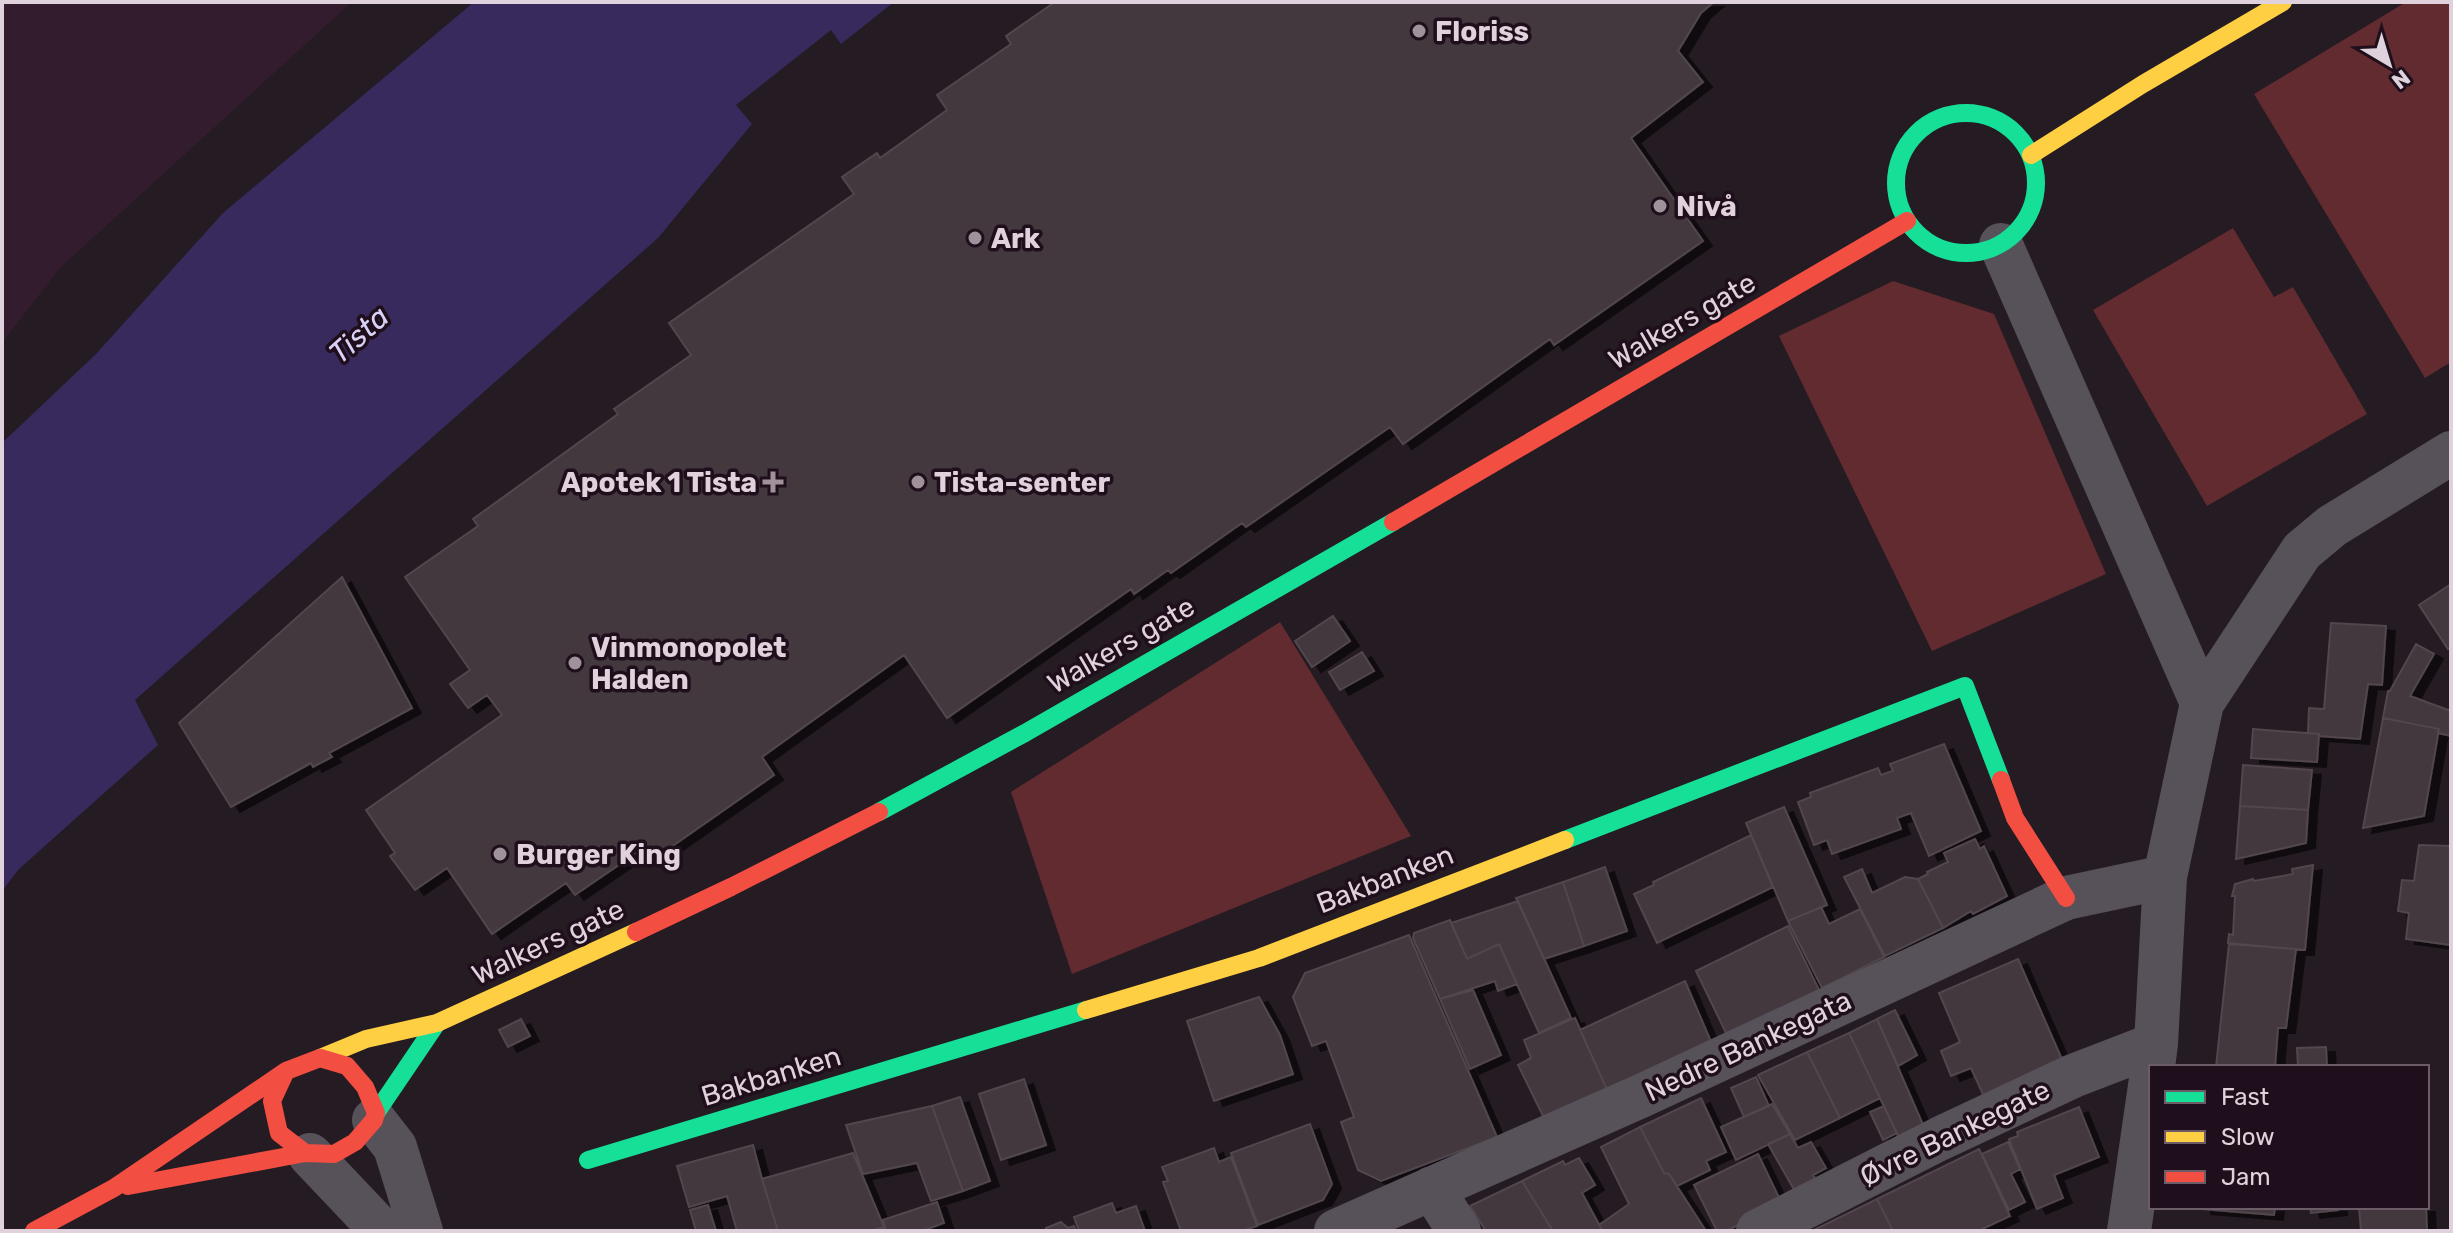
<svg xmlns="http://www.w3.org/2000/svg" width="2453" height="1233" font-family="Rubik,sans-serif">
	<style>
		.built { fill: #321c2d }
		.green { fill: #612b2f }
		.water { fill: #392a5e }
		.building { fill: #42383e; stroke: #51464d; stroke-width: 2; filter: url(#shadow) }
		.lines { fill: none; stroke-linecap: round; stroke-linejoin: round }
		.street { stroke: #575159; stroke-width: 44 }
		.fast { stroke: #16e098; stroke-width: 18 }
		.slow { stroke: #ffcf43; stroke-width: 18 }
		.jam { stroke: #f24e42; stroke-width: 18 }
		.poi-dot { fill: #9f929b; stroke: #1f0e1b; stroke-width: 3 }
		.labels { text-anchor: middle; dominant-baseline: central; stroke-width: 7; stroke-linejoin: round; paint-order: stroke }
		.poi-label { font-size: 28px; font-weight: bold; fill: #e0d2dc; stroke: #1f0e1b; text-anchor: start }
		.street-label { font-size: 28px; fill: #e0d2dc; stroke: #1f0e1b }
		.water-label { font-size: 30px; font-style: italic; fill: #d9d2f7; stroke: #1f0e1b }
	</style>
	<defs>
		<filter id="shadow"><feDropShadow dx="9" dy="5" stdDeviation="0" flood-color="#0009"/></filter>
	</defs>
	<rect width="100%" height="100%" fill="#251b23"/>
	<!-- built -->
	<path class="built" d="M 2,2 L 352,2 L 60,268 L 2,343 Z"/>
	<!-- green -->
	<path class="green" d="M 2406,2 L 2451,2 L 2451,362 L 2425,378 L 2254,94 Z
		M 2233,228 L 2274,297 L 2293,287 L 2367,414 L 2207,506 L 2093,310 Z
		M 1893,281 L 1994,314 L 2106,574 L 1932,651 L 1779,336 Z
		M 1280,622 L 1411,836 L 1072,974 L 1011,792 Z"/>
	<!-- water -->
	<path class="water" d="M 474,2 L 894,2 L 841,44 L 831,30 L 736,105 L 752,124 L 658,238 L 135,700 L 158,745 L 19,869 L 2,891 L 2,443 L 97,353 L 223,213 Z"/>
	<!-- building -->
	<path class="building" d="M 1055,2 L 1714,2 L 1701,13 L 1678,51 L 1703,82 L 1631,138 L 1703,241 L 1554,345 L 1550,339 L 1403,444 L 1390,427 L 1246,527 L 1242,523 L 1171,573 L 1168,570 L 1134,594 L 1131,589 L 947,718 L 904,655 L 762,757 L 774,775 L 657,857 L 648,845 L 575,895 L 566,883 L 492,934 L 447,868 L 415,890 L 390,856 L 395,853 L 366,810 L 502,715 L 487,695 L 468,708 L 450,684 L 470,670 L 405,577 L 478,526 L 473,519 L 618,414 L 614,409 L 691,355 L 669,323 L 854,194 L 842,177 L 877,153 L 880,158 L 947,110 L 937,95 L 1011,44 L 1006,36 Z
		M 342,577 L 412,708 L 329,753 L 332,757 L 313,767 L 311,763 L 231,807 L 179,723 Z
		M 2451,584 L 2451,647 L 2448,649 L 2419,605 Z
		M 1333,616 L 1350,641 L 1312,667 L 1295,641 Z
		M 2331,623 L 2386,626 L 2382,685 L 2368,684 L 2360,739 L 2319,736 L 2319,734 L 2308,733 L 2309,708 L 2324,709 Z
		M 2416,644 L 2434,654 L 2410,696 L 2451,711 L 2451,736 L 2438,733 L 2439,729 L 2383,718 L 2388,691 L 2390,691 Z
		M 1362,652 L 1374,671 L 1340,690 L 1329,672 Z
		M 2383,718 L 2439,729 L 2424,816 L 2363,828 Z
		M 2253,729 L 2319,734 L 2317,762 L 2251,758 Z
		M 1944,744 L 1981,831 L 1929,856 L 1911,813 L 1897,818 L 1901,829 L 1832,854 L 1827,840 L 1814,845 L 1798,802 L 1811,797 L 1810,793 L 1878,768 L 1881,775 L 1893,771 L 1890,764 Z
		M 2243,765 L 2312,770 L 2308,810 L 2240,806 Z
		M 2240,806 L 2308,810 L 2306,843 L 2236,859 Z
		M 1784,807 L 1827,905 L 1788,921 L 1746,823 Z
		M 1751,835 L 1773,887 L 1657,943 L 1634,894 L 1654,885 L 1653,882 Z
		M 1975,839 L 1980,849 L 1984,846 L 2007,896 L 1973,914 L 1971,911 L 1943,928 L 1918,879 L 1928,874 L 1927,872 L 1948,862 L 1944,853 Z
		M 2419,845 L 2451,846 L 2451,945 L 2406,939 L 2409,913 L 2398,911 L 2402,880 L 2414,881 Z
		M 2313,865 L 2305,950 L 2228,943 L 2229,934 L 2233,935 L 2235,896 L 2232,896 L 2235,884 L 2253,879 L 2254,881 L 2293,874 L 2292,869 Z
		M 1605,867 L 1627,931 L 1584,946 L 1563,882 Z
		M 1862,869 L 1872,893 L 1905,877 L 1918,879 L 1943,928 L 1885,956 L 1844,877 Z
		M 1563,882 L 1584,946 L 1544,959 L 1516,898 Z
		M 1518,901 L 1571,1018 L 1539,1033 L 1499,944 L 1467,959 L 1451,923 Z
		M 1821,907 L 1829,924 L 1860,909 L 1884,957 L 1822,988 L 1788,921 Z
		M 1450,920 L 1467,959 L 1499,944 L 1517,984 L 1498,991 L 1495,981 L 1440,999 L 1413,938 L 1414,933 Z
		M 1788,926 L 1819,990 L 1727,1035 L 1696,971 Z
		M 1409,935 L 1497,1137 L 1381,1181 L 1358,1170 L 1341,1122 L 1354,1117 L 1326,1041 L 1312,1046 L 1293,997 L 1305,973 Z
		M 2229,944 L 2296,949 L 2286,1028 L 2278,1028 L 2275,1067 L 2216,1067 Z
		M 2018,959 L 2064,1064 L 1985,1099 L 1971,1068 L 1951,1076 L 1941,1051 L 1960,1042 L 1939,993 Z
		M 1685,981 L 1712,1044 L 1608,1092 L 1580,1030 Z
		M 1473,990 L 1501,1055 L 1470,1069 L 1440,999 Z
		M 1259,997 L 1280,1035 L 1293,1074 L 1214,1101 L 1187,1021 Z
		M 1895,1010 L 1917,1055 L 1898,1066 L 1877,1019 Z
		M 1575,1018 L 1608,1092 L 1544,1118 L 1518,1065 L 1531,1058 L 1524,1040 Z
		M 521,1019 L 530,1036 L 508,1047 L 499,1030 Z
		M 1877,1019 L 1924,1127 L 1900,1140 L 1849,1033 Z
		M 1849,1033 L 1880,1098 L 1840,1118 L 1807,1052 Z
		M 2326,1047 L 2327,1067 L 2298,1067 L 2297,1048 Z
		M 1807,1052 L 1840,1118 L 1795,1140 L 1758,1075 Z
		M 1756,1077 L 1769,1106 L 1744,1117 L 1731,1088 Z
		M 1024,1079 L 1046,1145 L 1001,1160 L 979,1094 Z
		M 960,1097 L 990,1181 L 963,1191 L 932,1106 Z
		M 1701,1098 L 1726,1152 L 1706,1161 L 1710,1170 L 1677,1186 L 1669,1174 L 1664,1173 L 1640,1127 Z
		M 1772,1104 L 1790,1134 L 1736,1160 L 1721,1127 Z
		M 932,1106 L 963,1191 L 931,1201 L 917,1163 L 863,1174 L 846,1125 Z
		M 1884,1106 L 1897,1133 L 1883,1140 L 1870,1112 Z
		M 2079,1107 L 2099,1157 L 2054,1175 L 2063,1198 L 2037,1209 L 2009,1139 L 2018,1136 L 2017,1132 Z
		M 1310,1124 L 1332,1184 L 1323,1200 L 1258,1225 L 1231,1153 Z
		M 1640,1127 L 1664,1173 L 1669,1174 L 1706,1231 L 1603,1231 L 1599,1225 L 1629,1204 L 1601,1147 Z
		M 1790,1134 L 1798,1148 L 1811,1142 L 1826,1168 L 1813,1175 L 1818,1183 L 1797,1195 L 1768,1144 Z
		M 2008,1142 L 2020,1169 L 2011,1174 L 2025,1202 L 2009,1210 L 1982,1154 Z
		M 753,1145 L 762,1179 L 778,1231 L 737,1231 L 727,1196 L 689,1207 L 677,1166 Z
		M 1214,1148 L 1219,1162 L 1231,1157 L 1257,1226 L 1242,1231 L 1181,1231 L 1163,1182 L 1168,1181 L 1162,1167 Z
		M 1979,1149 L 2010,1216 L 1978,1231 L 1893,1231 L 1877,1199 Z
		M 853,1153 L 884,1227 L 870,1231 L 778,1231 L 762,1179 Z
		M 1758,1154 L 1782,1204 L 1726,1231 L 1717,1231 L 1694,1185 Z
		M 1579,1158 L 1595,1185 L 1582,1193 L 1602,1230 L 1553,1231 L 1522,1181 L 1563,1161 L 1565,1165 Z
		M 1522,1181 L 1553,1231 L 1486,1231 L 1470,1206 Z
		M 1877,1199 L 1893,1231 L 1812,1231 Z
		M 937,1202 L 944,1223 L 922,1231 L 886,1231 L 883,1220 Z
		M 1112,1203 L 1116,1213 L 1136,1206 L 1145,1231 L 1079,1231 L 1074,1217 Z
		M 708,1205 L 716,1231 L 696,1231 L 690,1210 Z
		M 2202,1207 L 2275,1207 L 2274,1215 L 2202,1209 Z
		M 2310,1207 L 2338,1207 L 2338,1210 L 2311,1213 Z
		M 2359,1207 L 2426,1207 L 2427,1231 L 2361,1231 Z
		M 1061,1222 L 1068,1228 L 1074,1226 L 1076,1231 L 1045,1231 L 1046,1228 Z"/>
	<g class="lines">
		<!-- street -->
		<path class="street" d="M 2001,245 L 2202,703
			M 2153,1067 L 2156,1044 L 2165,877 L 2202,703 L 2302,551 L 2332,526 L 2451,453
			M 374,1120 L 395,1147 L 421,1231
			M 310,1155 L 382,1231
			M 1432,1188 L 1459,1231
			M 1336,1231 L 1641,1096 L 2066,898 L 2165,877
			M 1758,1231 L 1939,1139 L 2073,1076 L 2156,1044
			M 2129,1231 L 2151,1079"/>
		<!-- fast -->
		<path class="fast" d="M1896 183a70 70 0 1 1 140 0a70 70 0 1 1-140 0Z
			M 879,812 L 1025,733 L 1393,522
			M 1565,840 L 1965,686 L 2001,780
			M 376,1113 L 437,1023
			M 588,1160 L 1086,1010"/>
		<!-- slow -->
		<path class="slow" d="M 2031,155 L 2143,84 L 2283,2
			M 1086,1010 L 1259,958 L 1565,840
			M 320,1058 L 366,1039 L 437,1023 L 636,932"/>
		<!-- jam -->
		<path class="jam" d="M 1393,522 L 1907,221
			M 2001,780 L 2015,818 L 2066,898
			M 636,932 L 731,887 L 879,812
			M 320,1058 L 347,1066 L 365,1087 L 376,1113 L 374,1120 L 355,1142 L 334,1154 L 305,1153 L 279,1133 L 272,1101 L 286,1071 Z
			M 128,1186 L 305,1153
			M 34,1231 L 114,1188 L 286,1071"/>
	</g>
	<!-- markers -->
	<g class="poi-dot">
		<circle cx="1419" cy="31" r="8"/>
		<circle cx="1660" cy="206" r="8"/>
		<circle cx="975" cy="238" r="8"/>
		<path d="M769 470h8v8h8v8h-8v8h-8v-8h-8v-8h8z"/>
		<circle cx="918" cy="482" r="8"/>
		<circle cx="575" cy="663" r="8"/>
		<circle cx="500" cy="854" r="8"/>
	</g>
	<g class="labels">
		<!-- poi labels -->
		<g class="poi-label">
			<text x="1435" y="31">Floriss</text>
			<text x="1676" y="206">Nivå</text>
			<text x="991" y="238">Ark</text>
			<text x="757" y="482" text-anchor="end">Apotek 1 Tista</text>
			<text x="934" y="482">Tista-senter</text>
			<text x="591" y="647">Vinmonopolet<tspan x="591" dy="32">Halden</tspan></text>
			<text x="516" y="854">Burger King</text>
		</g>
		<!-- street labels -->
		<g class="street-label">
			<text transform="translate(1682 321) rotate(-30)">Walkers gate</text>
			<text transform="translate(1121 645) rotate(-30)">Walkers gate</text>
			<text transform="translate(1385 879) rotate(-21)">Bakbanken</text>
			<text transform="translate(548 942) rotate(-25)">Walkers gate</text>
			<text transform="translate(1748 1046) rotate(-25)">Nedre Bankegata</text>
			<text transform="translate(771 1076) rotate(-17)">Bakbanken</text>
			<text transform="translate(1955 1133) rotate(-26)">Øvre Bankegate</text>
		</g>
		<!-- water labels -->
		<g class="water-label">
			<text transform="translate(359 335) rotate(-42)">Tista</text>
		</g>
	</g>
	<!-- border -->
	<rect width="2453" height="1233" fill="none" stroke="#e0d2dc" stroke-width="8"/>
	<!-- legend -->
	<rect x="2149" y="1065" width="280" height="144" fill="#1f0e1b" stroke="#6c5c68" stroke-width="2"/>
	<rect x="2165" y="1091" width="40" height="12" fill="#16e098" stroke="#6c5c68" stroke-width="2"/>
	<text x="2221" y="1105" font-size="24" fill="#e0d2dc">Fast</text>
	<rect x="2165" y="1131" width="40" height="12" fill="#ffcf43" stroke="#6c5c68" stroke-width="2"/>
	<text x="2221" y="1145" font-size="24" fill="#e0d2dc">Slow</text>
	<rect x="2165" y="1171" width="40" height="12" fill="#f24e42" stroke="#6c5c68" stroke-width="2"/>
	<text x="2221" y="1185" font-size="24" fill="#e0d2dc">Jam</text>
	<!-- north arrow -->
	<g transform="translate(2389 64) rotate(142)" stroke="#1f0e1b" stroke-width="6" paint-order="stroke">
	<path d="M0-6L14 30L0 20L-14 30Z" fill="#e0d2dc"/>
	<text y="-12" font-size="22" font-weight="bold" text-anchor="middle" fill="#e0d2dc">N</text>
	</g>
</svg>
